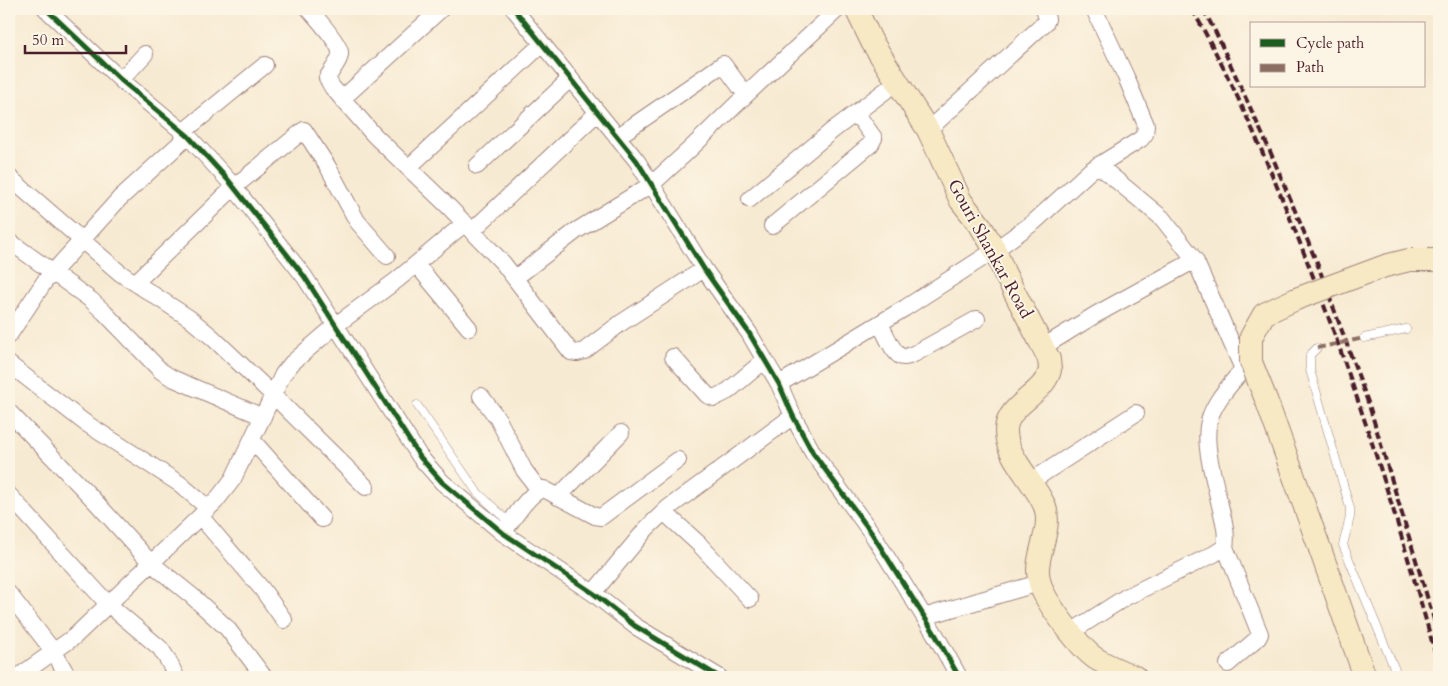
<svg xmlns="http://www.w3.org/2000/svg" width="1448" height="686" font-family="Cardo,serif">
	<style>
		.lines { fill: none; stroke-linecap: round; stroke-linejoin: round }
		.lane-casing { stroke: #a0847e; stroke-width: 9 }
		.street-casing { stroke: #a0847e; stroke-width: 18 }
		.secondary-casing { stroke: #a0847e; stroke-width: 24 }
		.lane { stroke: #fff; stroke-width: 8 }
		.street { stroke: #fff; stroke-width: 16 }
		.secondary { stroke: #f7e9c3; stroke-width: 22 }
		.rail { stroke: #4a1f2b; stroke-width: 4; stroke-dasharray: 8 4; stroke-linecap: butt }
		.secondary-bridge-casing { stroke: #a0847e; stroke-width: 24; stroke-linecap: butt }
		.secondary-bridge { stroke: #f7e9c3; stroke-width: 22 }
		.quiet { stroke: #8d6e63; stroke-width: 4; stroke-dasharray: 8 4; stroke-linecap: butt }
		.cycleway-casing { stroke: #fcf5e5; stroke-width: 8 }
		.cycleway { stroke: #1b5e20; stroke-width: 5 }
		.labels { text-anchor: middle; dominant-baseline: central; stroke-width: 4; stroke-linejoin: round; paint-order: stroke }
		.street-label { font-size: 18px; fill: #4a1f2b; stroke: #fcf5e5 }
	</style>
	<rect width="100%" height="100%" fill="#fcf5e5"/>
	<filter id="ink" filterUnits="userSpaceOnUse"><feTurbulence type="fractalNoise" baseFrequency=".02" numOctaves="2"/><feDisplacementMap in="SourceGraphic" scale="10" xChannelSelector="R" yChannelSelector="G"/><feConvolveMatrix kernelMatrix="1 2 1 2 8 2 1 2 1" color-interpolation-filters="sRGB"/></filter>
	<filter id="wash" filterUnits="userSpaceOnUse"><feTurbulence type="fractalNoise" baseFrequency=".0096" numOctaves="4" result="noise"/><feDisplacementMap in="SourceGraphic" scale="20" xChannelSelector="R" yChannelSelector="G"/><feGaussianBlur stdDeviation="1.12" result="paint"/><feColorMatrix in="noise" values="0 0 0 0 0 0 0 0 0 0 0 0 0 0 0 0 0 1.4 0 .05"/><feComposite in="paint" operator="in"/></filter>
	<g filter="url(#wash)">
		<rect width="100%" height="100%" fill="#f7ead2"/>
	</g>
	<g filter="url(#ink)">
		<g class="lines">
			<defs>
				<path id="lane" d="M 1364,338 L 1406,329
					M 1317,348 L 1310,355 L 1310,370 L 1350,508 L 1350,517 L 1343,545 L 1398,677
					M 417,405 L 477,492 L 510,523"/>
				<path id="street" d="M 46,9 L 121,80 L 188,136 L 229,181 L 304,276 L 420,457 L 442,482 L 503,533 L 593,593 L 635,626 L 719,677
					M 309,9 C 316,17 339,43 340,52 C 341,60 331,71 327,78 L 332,87 L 374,135 L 448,206 L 503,263 L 571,352 L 577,353 L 584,351 L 621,323 L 704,269
					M 514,9 L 637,161 L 704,269 L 749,333 L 779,384 L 793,416 L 813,453 L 871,532 L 935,634 L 959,677
					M 121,80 L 145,54
					M 342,99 L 441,9
					M 928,130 L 1046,22 L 1047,19 L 1044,9
					M 183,132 L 265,65
					M 617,137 L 723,64 L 746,95 L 838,9
					M 477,166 L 570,79
					M 408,168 L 542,44
					M 9,177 L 120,273 L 189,318 L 212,337 L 273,395 L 366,487
					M 750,199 L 833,130 L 897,82
					M 772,226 L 871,144 L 874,138 L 856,113
					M 472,231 L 597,113
					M 9,241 L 91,300 L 104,312 L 161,371 L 172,378 L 263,417
					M 416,264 L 469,328
					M 515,278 L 576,231 L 652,184 L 688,151 L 746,95
					M 135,283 L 234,187 L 304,130 L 328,167 L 357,221 L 387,256
					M 880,323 C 884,331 892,351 900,356 C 905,359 911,355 916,353 L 977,319
					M 9,335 L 45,281 L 120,198 L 188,136
					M 1043,347 L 1095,315 L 1195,260 L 1162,218 L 1098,165
					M 673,357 L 707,395 L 714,398 L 728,391 L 765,360
					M 9,364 L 84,422 L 180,484 L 208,508
					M 779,384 L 905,308 L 995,250 L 1034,222 L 1091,170 L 1141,139 L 1145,134 L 1146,125 L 1126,77 L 1094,9
					M 481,396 L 498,419 L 524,470 L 539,490
					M 9,412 L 93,499 L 151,563 L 192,596 L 227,628 L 264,677
					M 252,440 L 322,519
					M 1030,482 L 1136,413
					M 9,495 L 108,604 L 160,648 L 168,660 L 176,677
					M 558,497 L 621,433
					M 664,512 L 699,544 L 750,599
					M 200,516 L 262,589 L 284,620
					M 503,533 C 512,521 529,491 544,489 L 595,516 L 601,517 L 678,460
					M 1225,547 L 1260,634 L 1258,638 L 1228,664
					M 593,593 L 647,528 L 668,508 L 793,416
					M 9,594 L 54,652 L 68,677
					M 924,617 L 1039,583
					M 1071,632 L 1126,597 L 1214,554 L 1225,547 C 1228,532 1222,515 1219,501 C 1214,478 1203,444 1209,421 C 1214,401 1231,384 1243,369 L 1195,260
					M 18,677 L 74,637 L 215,502 L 233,479 L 283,374 L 292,363 L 336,325 L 397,280 L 465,223"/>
				<path id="secondary" d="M 856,9 L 872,42 L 928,130 L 961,201 L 980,225 L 995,250 L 1004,272 L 1049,359 C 1049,362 1050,367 1050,370 C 1044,395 1007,404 1006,430 C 1005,457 1036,483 1045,507 C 1052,527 1038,550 1038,570 C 1038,578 1040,585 1043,592 C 1051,608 1080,648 1095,658 C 1107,666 1122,671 1135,677
					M 1320,549 L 1365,677"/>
			</defs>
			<!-- lane casing -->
			<use href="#lane" class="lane-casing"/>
			<!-- street casing -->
			<use href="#street" class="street-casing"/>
			<!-- secondary casing -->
			<use href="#secondary" class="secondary-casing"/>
			<!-- lane -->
			<use href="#lane" class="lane"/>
			<!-- street -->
			<use href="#street" class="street"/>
			<!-- secondary -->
			<use href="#secondary" class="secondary"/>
			<!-- rail -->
			<path class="rail" d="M 1192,9 C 1232,79 1264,154 1294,228 C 1352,372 1398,518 1439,667
				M 1203,9 L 1216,33 L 1270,151 L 1319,268 L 1369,405 L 1439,636"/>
			<defs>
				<path id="secondary-bridge" d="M 1320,549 L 1267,402 L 1251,362 L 1251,337 L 1264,314 L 1296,299 L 1385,266 L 1409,260 L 1439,260"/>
			</defs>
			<!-- secondary-bridge casing -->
			<use href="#secondary-bridge" class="secondary-bridge-casing"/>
			<!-- secondary-bridge -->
			<use href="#secondary-bridge" class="secondary-bridge"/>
			<!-- quiet -->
			<path class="quiet" d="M 1317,348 L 1364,338"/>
			<defs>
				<path id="cycleway" d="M 46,9 L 121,80 L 188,136 L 229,181 L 304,276 L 420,457 L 442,482 L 503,533 L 593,593 L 635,626 L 719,677
					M 514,9 L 637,161 L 704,269 L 749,333 L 779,384 L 793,416 L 813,453 L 871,532 L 935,634 L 959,677"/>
			</defs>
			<!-- cycleway casing -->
			<use href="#cycleway" class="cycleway-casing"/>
			<!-- cycleway -->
			<use href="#cycleway" class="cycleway"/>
		</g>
	</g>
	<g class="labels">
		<!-- street labels -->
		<g class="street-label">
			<text transform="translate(990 249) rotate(61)">Gouri Shankar Road</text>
		</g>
	</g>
	<!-- margin -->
	<rect width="1448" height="686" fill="none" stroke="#fcf5e5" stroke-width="30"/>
	<!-- legend -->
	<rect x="1250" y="22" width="175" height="65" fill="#fcf5e5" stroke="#b59f9b"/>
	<rect x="1260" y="39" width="25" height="8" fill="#1b5e20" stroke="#b59f9b"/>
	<text x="1296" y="48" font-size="15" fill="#4a1f2b">Cycle path</text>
	<rect x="1260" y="64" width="25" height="8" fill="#8d6e63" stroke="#b59f9b"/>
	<text x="1296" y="72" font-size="15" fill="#4a1f2b">Path</text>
	<!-- scale -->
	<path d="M25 45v8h101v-8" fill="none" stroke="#4a1f2b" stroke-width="2.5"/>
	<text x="32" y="45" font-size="15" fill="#4a1f2b" stroke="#fcf5e5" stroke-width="4" paint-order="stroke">50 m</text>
</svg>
